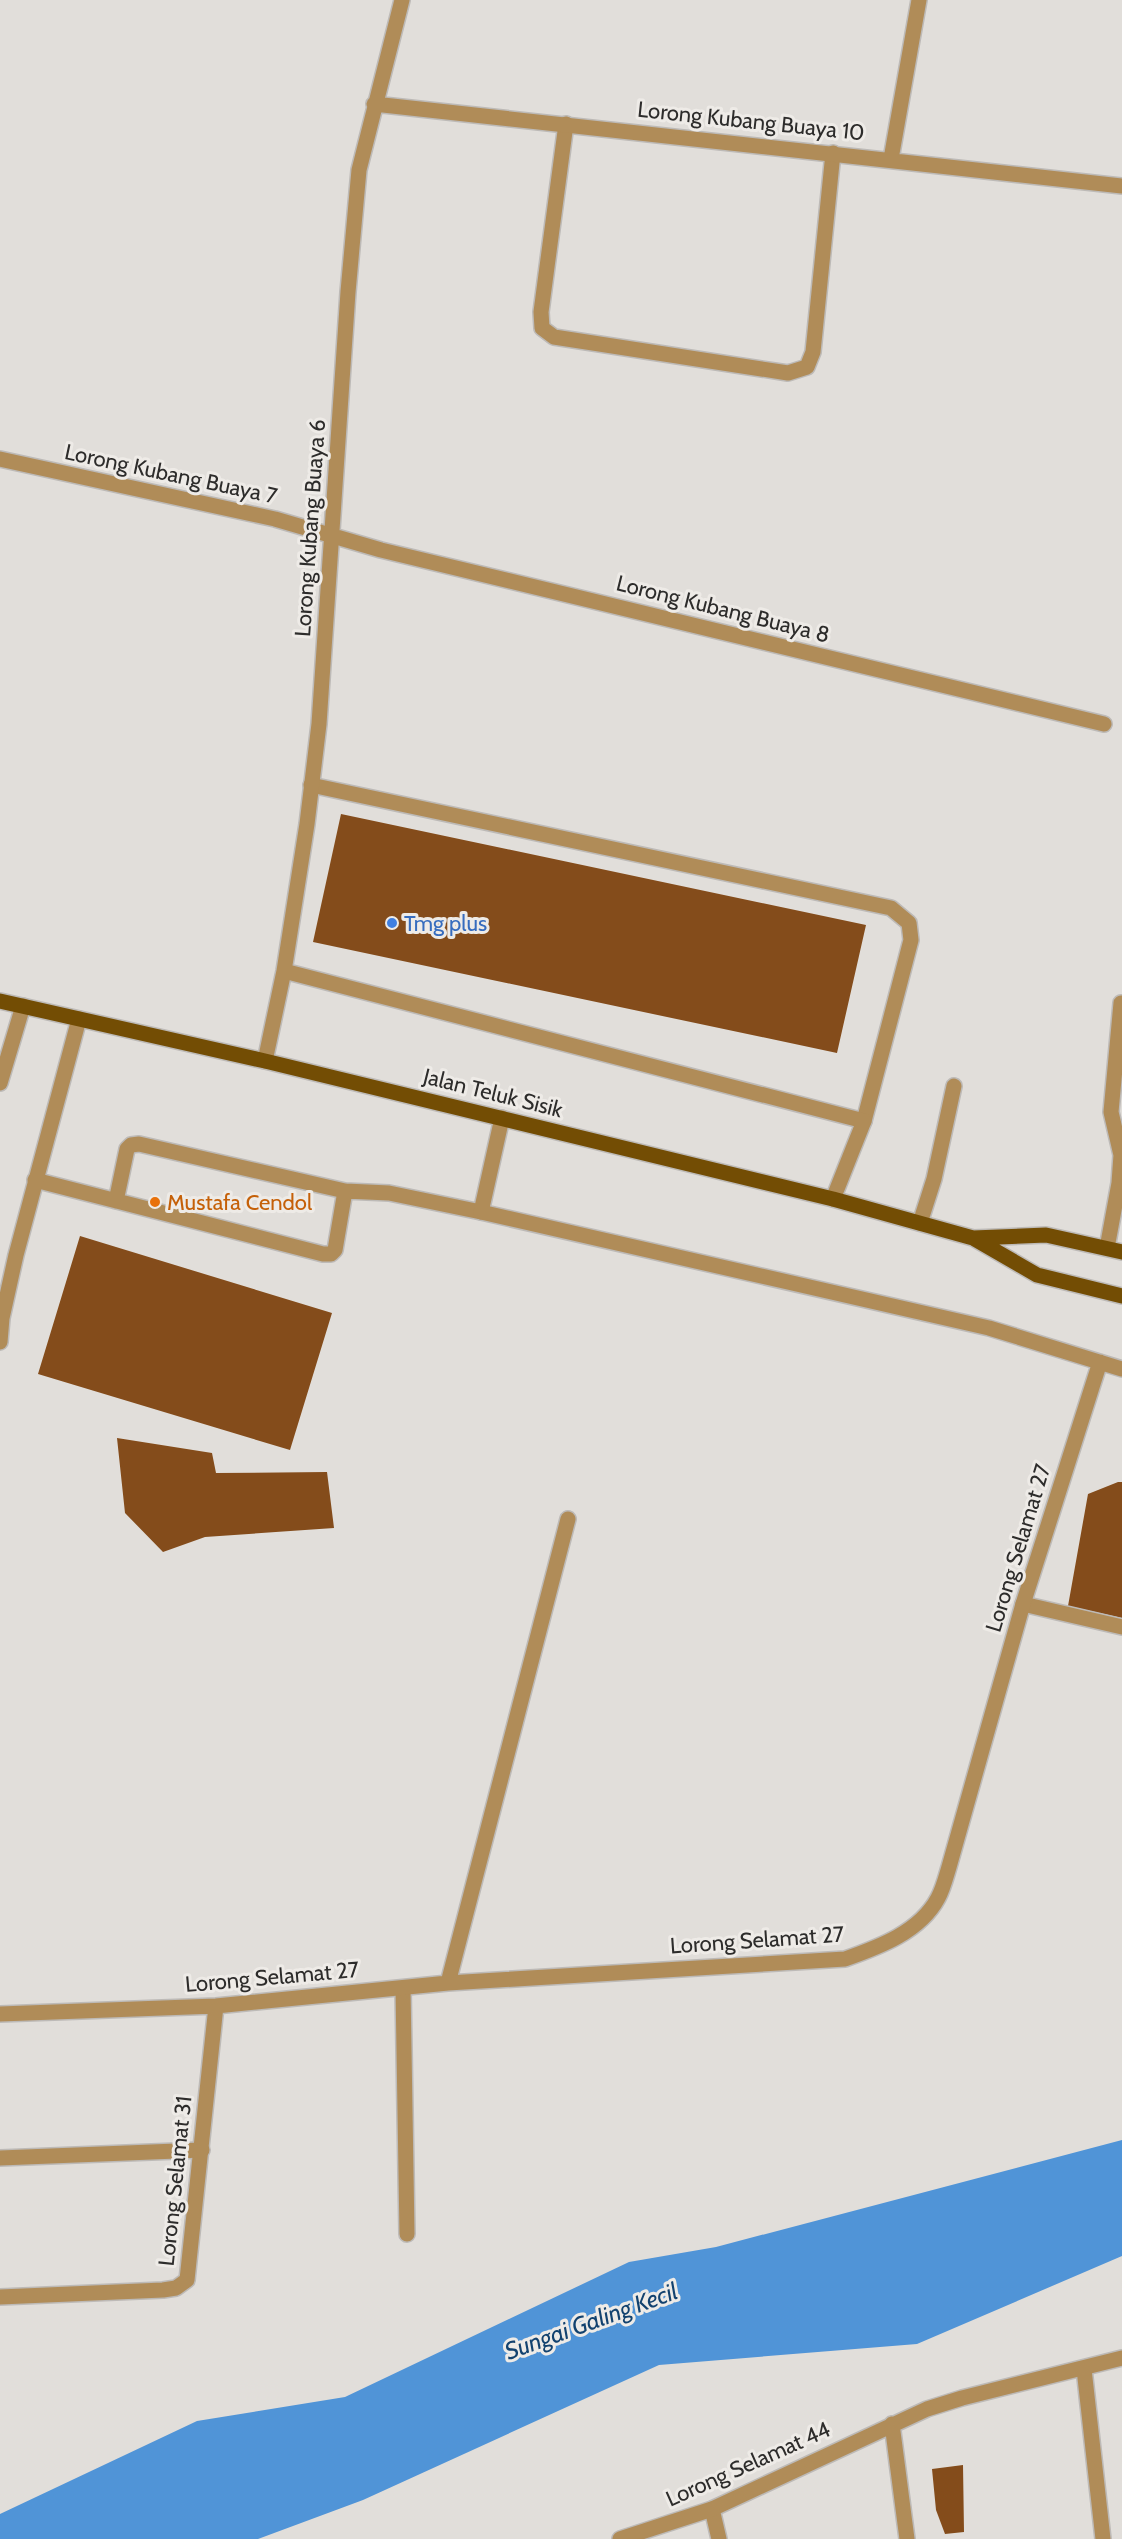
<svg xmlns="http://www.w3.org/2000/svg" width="1122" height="2539" font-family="Cabin,sans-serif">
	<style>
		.water { fill: #5094d7 }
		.building { fill: #844c1b }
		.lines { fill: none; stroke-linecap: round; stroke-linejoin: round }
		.lane-casing { stroke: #bdbab7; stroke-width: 18 }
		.street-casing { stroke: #bdbab7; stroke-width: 18 }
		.primary-casing { stroke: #bdbab7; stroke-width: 18 }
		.lane { stroke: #b08c58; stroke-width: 15 }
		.street { stroke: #b08c58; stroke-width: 15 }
		.primary { stroke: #734d04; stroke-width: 15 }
		.shop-dot { fill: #3f7fe0; stroke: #eeebe7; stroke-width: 2 }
		.food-dot { fill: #e8710a; stroke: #eeebe7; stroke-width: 2 }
		.labels { text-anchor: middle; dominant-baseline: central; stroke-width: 6; stroke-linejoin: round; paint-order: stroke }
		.street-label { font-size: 22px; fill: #2d2c2b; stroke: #eeebe7 }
		.shop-label { font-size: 22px; fill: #366cbe; stroke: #eeebe7; text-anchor: start }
		.food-label { font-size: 22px; fill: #c56008; stroke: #eeebe7; text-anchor: start }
		.water-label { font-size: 24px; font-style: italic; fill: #12426f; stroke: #eeebe7 }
	</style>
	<rect width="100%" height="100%" fill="#e1deda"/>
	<!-- water -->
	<path class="water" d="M 1122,2140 L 1122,2256 L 917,2344 L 659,2365 L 363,2500 L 258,2539 L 0,2539 L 0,2514 L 197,2421 L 345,2397 L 629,2262 L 716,2247 Z"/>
	<!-- building -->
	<path class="building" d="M 341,814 L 866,925 L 837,1053 L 313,942 Z
		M 80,1236 L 332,1313 L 290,1450 L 38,1374 Z
		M 117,1438 L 212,1453 L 216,1473 L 327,1472 L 334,1528 L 205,1537 L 163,1552 L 125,1513 Z
		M 1118,1482 L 1122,1482 L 1122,1618 L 1068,1606 L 1088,1494 Z
		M 963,2465 L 964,2532 L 945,2534 L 936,2510 L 932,2469 Z"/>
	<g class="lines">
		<defs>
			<path id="lane" d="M 566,124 L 541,312 L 542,328 L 554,337 L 788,373 L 807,367 L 813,352 L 833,153
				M 311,785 L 891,908 L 909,923 L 911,940 L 864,1121
				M 0,1083 L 23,1006
				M 35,1180 L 323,1254 L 331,1254 L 335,1250 L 345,1191
				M 116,1201 L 127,1149 L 131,1145 L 139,1144 L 345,1191 L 389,1193 L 481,1212
				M 920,1223 L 934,1179 L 954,1086
				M 1107,1248 L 1119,1183 L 1121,1155 L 1111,1112 L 1121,1003
				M 1023,1604 L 1122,1627
				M 403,1988 L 407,2234
				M 0,2158 L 202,2150
				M 1084,2369 L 1103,2539
				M 712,2509 L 719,2539"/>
			<path id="street" d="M 374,104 L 1122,186
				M 891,159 L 919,0
				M 0,459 L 275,519 L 381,550 L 1104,724
				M 284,971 L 864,1121 L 833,1199
				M 265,1061 L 284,971 L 307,824 L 319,724 L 348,292 L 359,170 L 402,0
				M 502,1118 L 481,1212 L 989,1328 L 1122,1369
				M 0,1342 L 2,1318 L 16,1255 L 79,1019
				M 448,1983 L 568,1519
				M 0,2014 L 216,2006 L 448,1983 L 845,1959 C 879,1947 920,1932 938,1898 C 943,1889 946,1877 949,1867 L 1023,1604 L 1100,1362
				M 0,2297 L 163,2290 L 176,2288 L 187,2280 L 216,2006
				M 892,2424 L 907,2539
				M 620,2539 L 712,2509 L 927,2409 L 962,2398 L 1122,2358"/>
			<path id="primary" d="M 0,1001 L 265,1061 L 833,1199 L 973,1238 L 1037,1275 L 1122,1296
				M 973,1238 L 1046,1235 L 1122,1252"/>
		</defs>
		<!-- lane casing -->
		<use href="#lane" class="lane-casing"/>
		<!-- street casing -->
		<use href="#street" class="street-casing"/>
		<!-- primary casing -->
		<use href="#primary" class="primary-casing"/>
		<!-- lane -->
		<use href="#lane" class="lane"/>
		<!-- street -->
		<use href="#street" class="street"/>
		<!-- primary -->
		<use href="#primary" class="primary"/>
	</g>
	<!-- markers -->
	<circle class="shop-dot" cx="392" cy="923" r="6"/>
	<circle class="food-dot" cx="155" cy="1202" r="6"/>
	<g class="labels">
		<!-- street labels -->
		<g class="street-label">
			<text transform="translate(751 121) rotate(6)">Lorong Kubang Buaya 10</text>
			<text transform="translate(171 474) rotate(12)">Lorong Kubang Buaya 7</text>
			<text transform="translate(310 528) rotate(-86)">Lorong Kubang Buaya 6</text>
			<text transform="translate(723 609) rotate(14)">Lorong Kubang Buaya 8</text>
			<text transform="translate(493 1093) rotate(14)">Jalan Teluk Sisik</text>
			<text transform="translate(1018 1548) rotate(-73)">Lorong Selamat 27</text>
			<text transform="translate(757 1940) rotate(-4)">Lorong Selamat 27</text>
			<text transform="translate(272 1977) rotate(-5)">Lorong Selamat 27</text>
			<text transform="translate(175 2181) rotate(-84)">Lorong Selamat 31</text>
			<text transform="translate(748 2464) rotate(-24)">Lorong Selamat 44</text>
		</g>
		<!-- shop labels -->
		<g class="shop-label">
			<text x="404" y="923">Tmg plus</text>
		</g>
		<!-- food labels -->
		<g class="food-label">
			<text x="167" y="1202">Mustafa Cendol</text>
		</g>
		<!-- water labels -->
		<g class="water-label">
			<text transform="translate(591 2321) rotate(-20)">Sungai Galing Kecil</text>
		</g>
	</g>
</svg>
